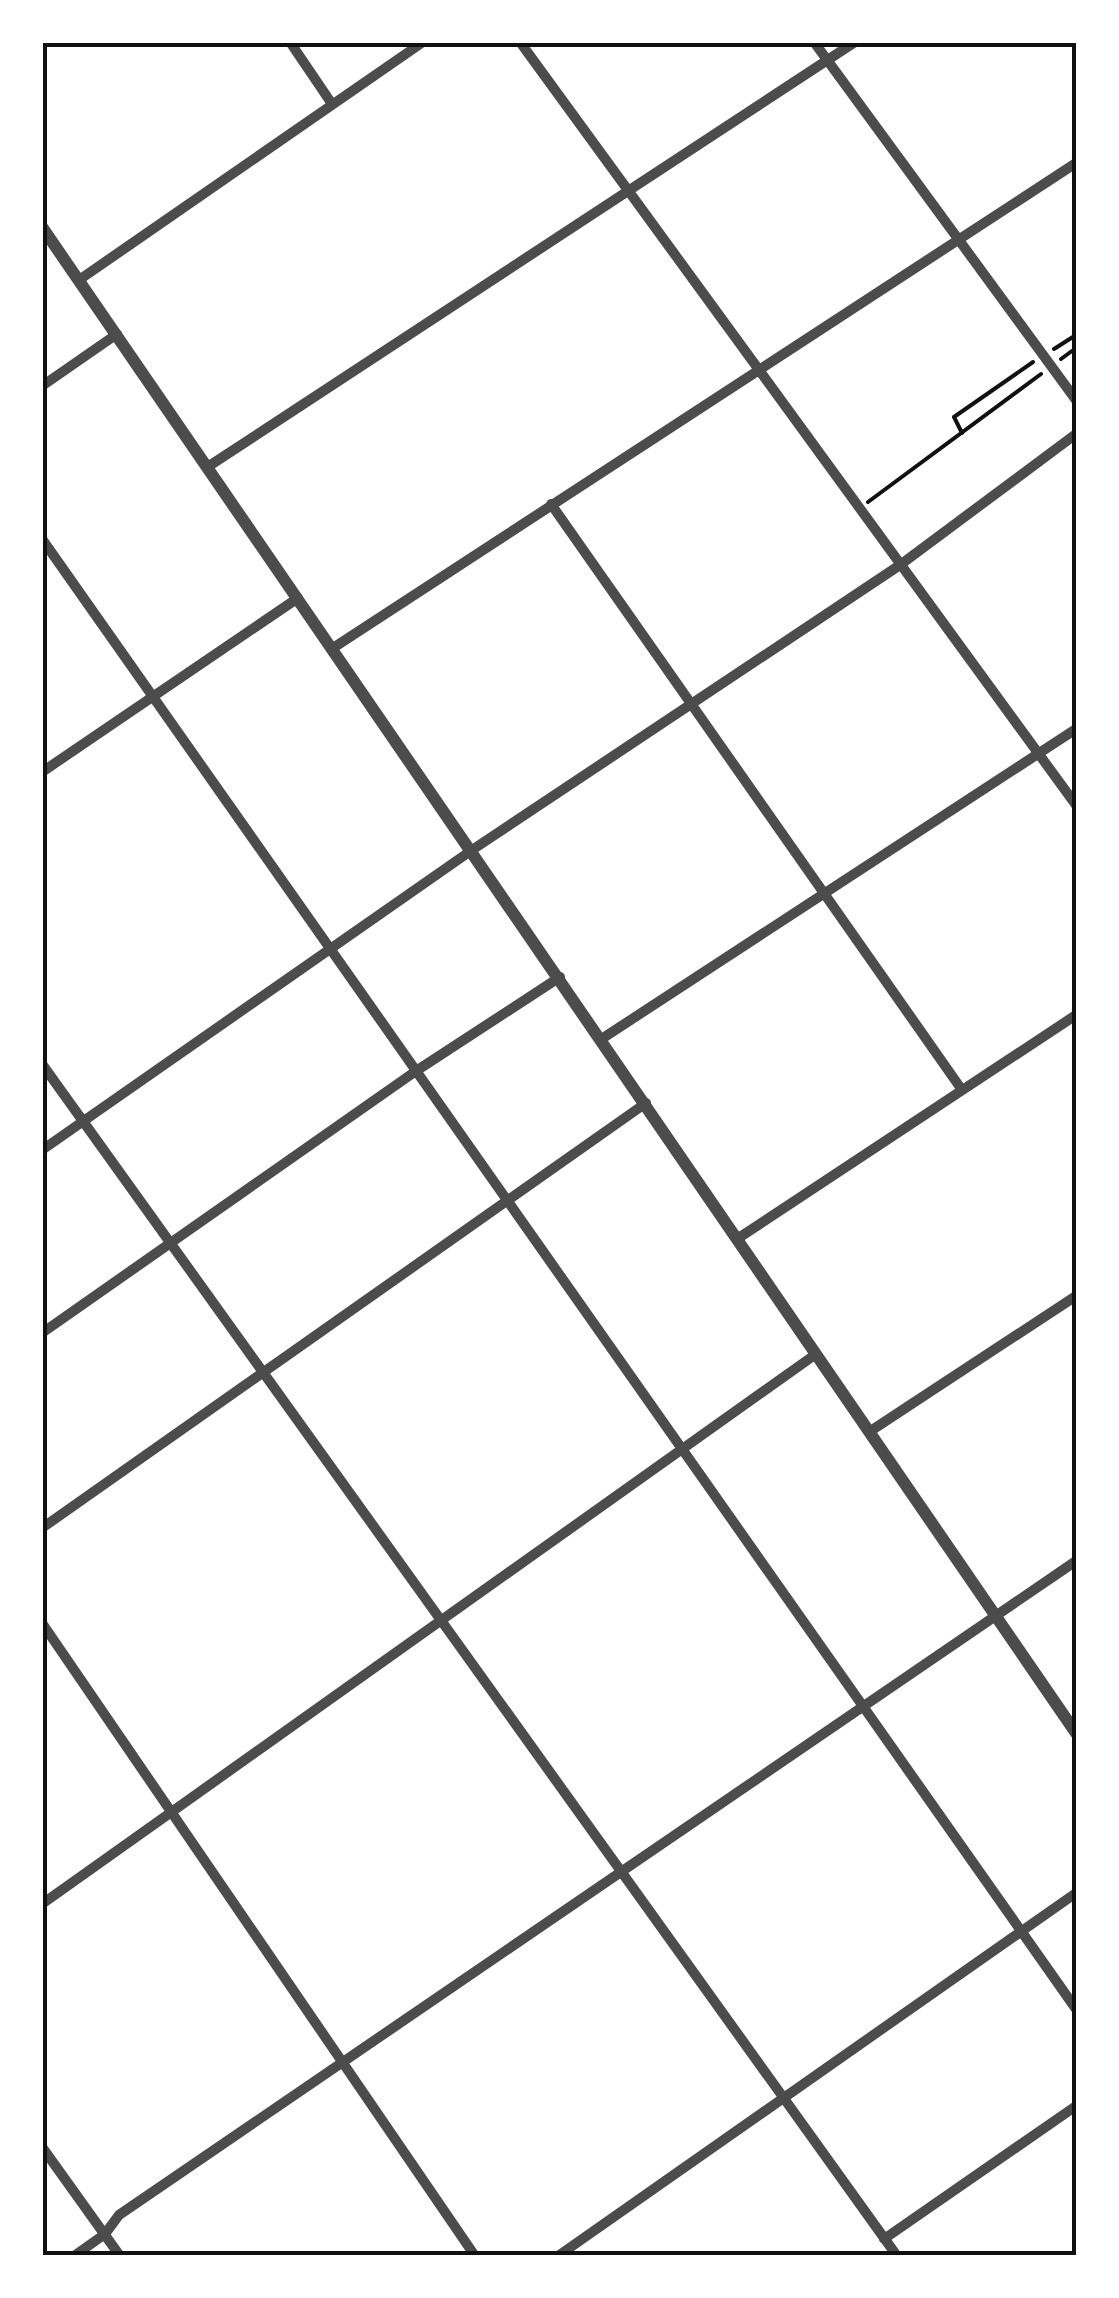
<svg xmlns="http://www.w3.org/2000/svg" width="1119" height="2298" font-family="'Open Sans',sans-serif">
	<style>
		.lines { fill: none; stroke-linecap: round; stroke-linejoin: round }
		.path { stroke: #111; stroke-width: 4 }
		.minor { stroke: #4c4c4c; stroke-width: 10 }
		.tertiary { stroke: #4c4c4c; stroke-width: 12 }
		.neatline { fill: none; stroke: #111; stroke-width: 4 }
	</style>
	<rect width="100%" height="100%" fill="#fff"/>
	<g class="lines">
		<!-- path -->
		<path class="path" d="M 1054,349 L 1076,335
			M 1061,359 L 1076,348
			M 962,433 L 954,417 L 1033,362
			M 868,502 L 1041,374"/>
		<!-- minor -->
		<path class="minor" d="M 290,42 L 332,104
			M 520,42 L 1076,805
			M 814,42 L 1076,400
			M 79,280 L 423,42
			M 42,386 L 117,334
			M 209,466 L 855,42
			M 551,504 L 962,1090
			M 42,539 L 1076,2009
			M 333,648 L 1076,163
			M 42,772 L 298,598
			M 603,1038 L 1076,729
			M 42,1064 L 897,2256
			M 42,1150 L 472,850 L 900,565 L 1076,434
			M 737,1239 L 1076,1015
			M 42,1333 L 416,1071 L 560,977
			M 869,1432 L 1076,1296
			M 42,1528 L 646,1103
			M 42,1623 L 475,2256
			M 42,1904 L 816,1354
			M 42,2147 L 120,2256
			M 884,2239 L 1076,2106
			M 74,2256 L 105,2234 L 119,2215 L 1076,1561
			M 558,2256 L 1076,1893"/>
		<!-- tertiary -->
		<path class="tertiary" d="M 42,227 L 1076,1733"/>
	</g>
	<!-- border -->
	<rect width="1119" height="2298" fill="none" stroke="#ffffff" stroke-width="90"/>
	<rect x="45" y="45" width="1029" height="2208" class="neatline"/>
</svg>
